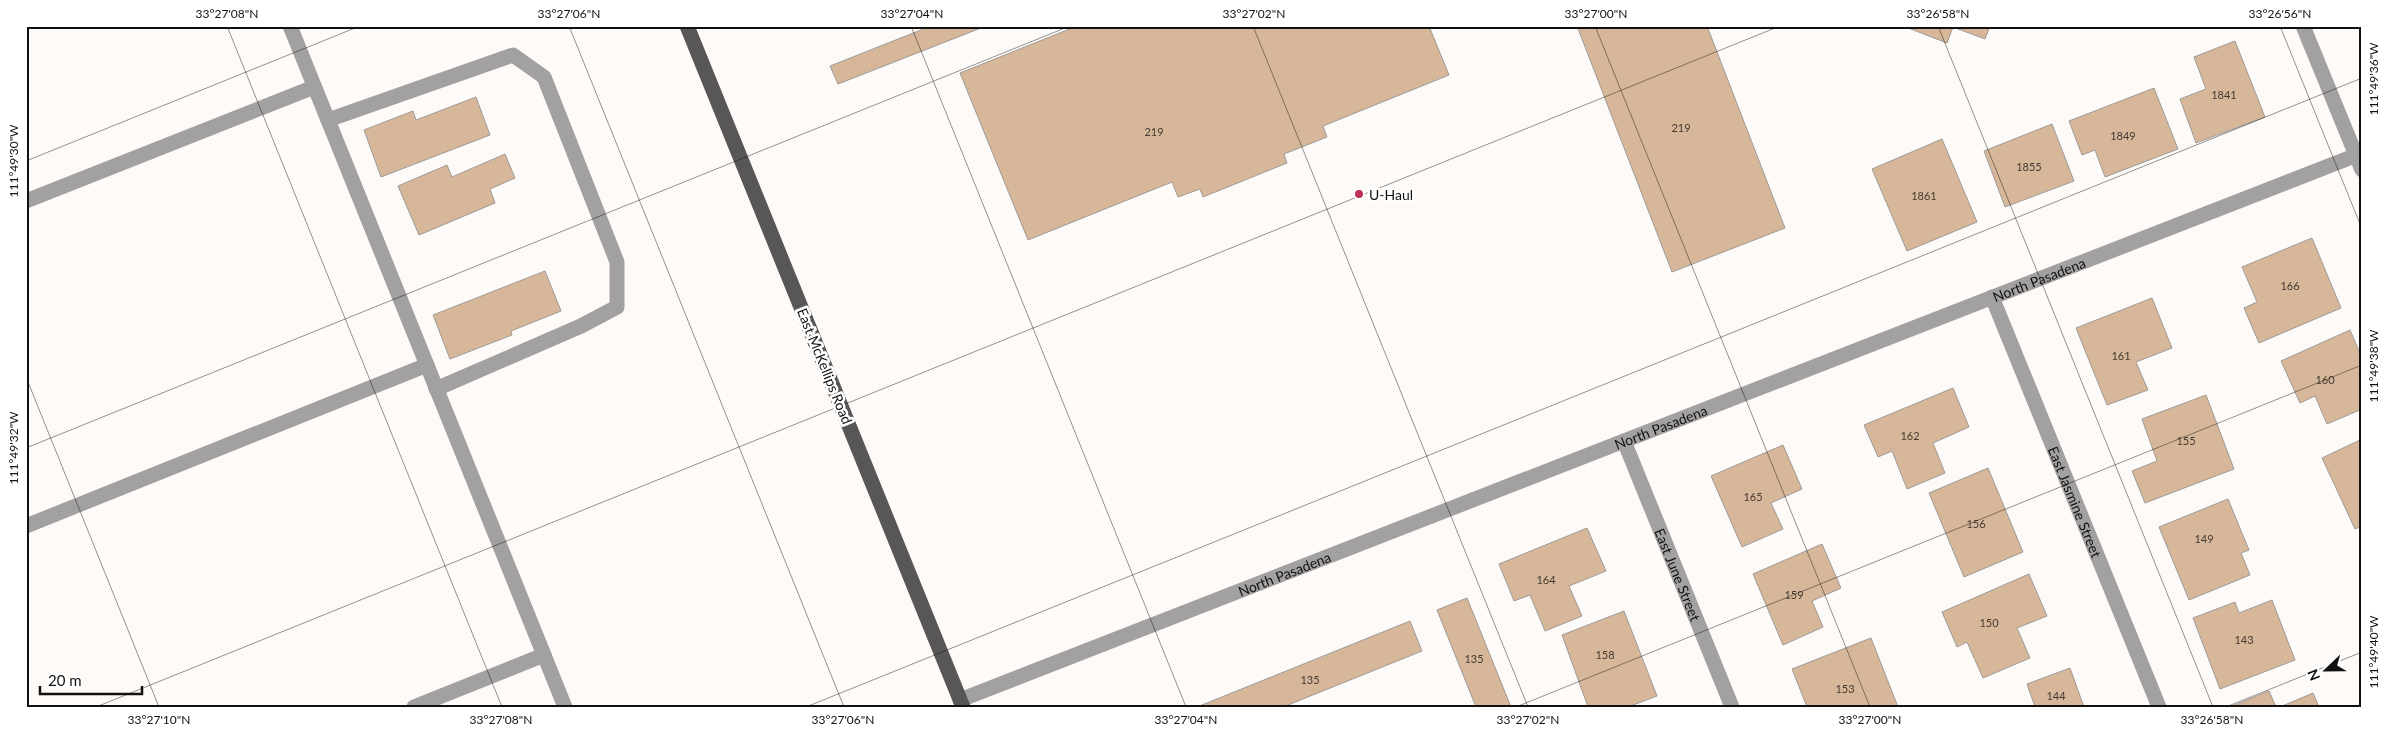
<svg xmlns="http://www.w3.org/2000/svg" width="2388" height="733" font-family="Lato,sans-serif">
	<style>
		.building { fill: #d7b79a; stroke: #9e9a97 }
		.lines { fill: none; stroke-linecap: round; stroke-linejoin: round }
		.minor { stroke: #a2a0a0; stroke-width: 15 }
		.major { stroke: #595657; stroke-width: 15 }
		.ticks { fill: none; stroke: #131110; stroke-width: 1; stroke-opacity: 0.45 }
		.poi-dot { fill: #c03054; stroke: #fff; stroke-width: 2 }
		.labels { text-anchor: middle; dominant-baseline: central; stroke-width: 5; stroke-linejoin: round; paint-order: stroke }
		.number-label { font-size: 11px; fill: #443a32 }
		.poi-label { font-size: 14px; fill: #131110; stroke: #fff; text-anchor: start }
		.street-label { font-size: 14px; fill: #131110; stroke: #fff }
		.neatline { fill: none; stroke: #131110; stroke-width: 2 }
		.ticks-label { font-size: 12px; text-anchor: middle; fill: #131110 }
	</style>
	<rect width="100%" height="100%" fill="#fefaf7"/>
	<!-- building -->
	<path class="building" d="M 931,26 L 986,26 L 838,84 L 830,66 Z
		M 1077,26 L 1429,26 L 1449,75 L 1323,126 L 1327,137 L 1284,154 L 1287,163 L 1203,197 L 1200,189 L 1178,197 L 1172,182 L 1028,240 L 960,73 Z
		M 1577,26 L 1707,26 L 1785,228 L 1672,272 Z
		M 1903,26 L 1990,26 L 1985,39 L 1953,27 L 1947,43 Z
		M 2235,41 L 2265,117 L 2196,143 L 2180,99 L 2206,89 L 2194,57 Z
		M 2154,88 L 2178,149 L 2105,177 L 2095,150 L 2082,155 L 2069,121 Z
		M 476,97 L 490,135 L 381,177 L 364,130 L 413,111 L 416,120 Z
		M 2052,124 L 2074,181 L 2005,207 L 1984,151 Z
		M 1942,139 L 1977,222 L 1907,251 L 1872,169 Z
		M 505,154 L 515,178 L 490,189 L 495,203 L 419,235 L 398,186 L 447,165 L 452,177 Z
		M 2312,238 L 2341,308 L 2259,343 L 2244,308 L 2257,302 L 2242,267 Z
		M 545,271 L 561,311 L 511,331 L 512,335 L 450,359 L 433,315 Z
		M 2152,298 L 2172,348 L 2136,362 L 2148,390 L 2107,405 L 2076,328 Z
		M 2350,330 L 2362,358 L 2362,409 L 2327,424 L 2315,396 L 2300,403 L 2281,361 Z
		M 1953,388 L 1969,427 L 1933,443 L 1945,473 L 1907,489 L 1892,451 L 1878,457 L 1864,425 Z
		M 2206,395 L 2234,469 L 2145,503 L 2132,471 L 2157,461 L 2142,419 Z
		M 2362,439 L 2362,526 L 2355,529 L 2322,458 Z
		M 1783,445 L 1802,489 L 1771,503 L 1783,529 L 1742,547 L 1711,476 Z
		M 1988,468 L 2023,552 L 1964,577 L 1929,493 Z
		M 2228,499 L 2249,550 L 2241,553 L 2250,575 L 2189,600 L 2159,527 Z
		M 1587,528 L 1606,571 L 1569,586 L 1582,616 L 1545,631 L 1530,595 L 1514,601 L 1499,564 Z
		M 1822,544 L 1841,588 L 1812,601 L 1823,627 L 1783,645 L 1753,574 Z
		M 2029,574 L 2047,616 L 2017,628 L 2030,658 L 1983,678 L 1967,642 L 1957,647 L 1942,612 Z
		M 1467,598 L 1511,707 L 1476,707 L 1437,610 Z
		M 2272,600 L 2295,660 L 2220,689 L 2193,618 L 2235,602 L 2239,613 Z
		M 1624,611 L 1657,696 L 1628,707 L 1588,707 L 1562,635 Z
		M 1410,621 L 1422,651 L 1283,707 L 1197,707 Z
		M 1871,638 L 1898,707 L 1807,707 L 1792,669 Z
		M 2070,668 L 2084,707 L 2035,707 L 2027,684 Z
		M 2269,691 L 2276,707 L 2233,707 L 2232,706 Z
		M 2313,693 L 2319,707 L 2280,707 Z"/>
	<g class="lines">
		<!-- minor -->
		<g class="minor">
			<path d="M 290,26 L 565,707"/>
			<path d="M 2303,26 L 2362,170"/>
			<path d="M 328,120 L 513,55 L 544,77 L 617,262 L 617,307 L 581,326 L 436,389"/>
			<path d="M 26,201 L 314,87"/>
			<path id="s1" d="M 1992,297 L 2159,707"/>
			<path id="s2" d="M 1624,441 L 1732,707"/>
			<path d="M 26,526 L 427,365"/>
			<path id="s3" d="M 960,700 L 2362,153"/>
			<path d="M 414,707 L 544,655"/>
		</g>
		<!-- major -->
		<path class="major" d="M 687,26 L 963,707"/>
	</g>
	<!-- ticks -->
	<path class="ticks" d="M 227,26 L 502,707M 569,26 L 844,707M 911,26 L 1186,707M 1253,26 L 1528,707M 1595,26 L 1870,707M 1938,26 L 2213,707M 2280,26 L 2362,229M 26,161 L 360,26M 26,377 L 159,707M 26,448 L 1070,26M 96,707 L 1780,26M 806,707 L 2362,78M 1516,707 L 2362,365M 2226,707 L 2362,652"/>
	<!-- markers -->
	<circle class="poi-dot" cx="1359" cy="194" r="5"/>
	<g class="labels">
		<!-- number labels -->
		<g class="number-label">
			<text x="2224" y="94">1841</text>
			<text x="1681" y="127">219</text>
			<text x="1154" y="131">219</text>
			<text x="2123" y="135">1849</text>
			<text x="2029" y="166">1855</text>
			<text x="1924" y="195">1861</text>
			<text x="2290" y="285">166</text>
			<text x="2121" y="355">161</text>
			<text x="2325" y="379">160</text>
			<text x="1910" y="435">162</text>
			<text x="2186" y="440">155</text>
			<text x="1753" y="496">165</text>
			<text x="1976" y="523">156</text>
			<text x="2204" y="538">149</text>
			<text x="1546" y="579">164</text>
			<text x="1794" y="594">159</text>
			<text x="1989" y="622">150</text>
			<text x="2244" y="639">143</text>
			<text x="1605" y="654">158</text>
			<text x="1474" y="658">135</text>
			<text x="1310" y="679">135</text>
			<text x="1845" y="688">153</text>
			<text x="2056" y="695">144</text>
		</g>
		<!-- poi labels -->
		<g class="poi-label">
			<text x="1369" y="194">U-Haul</text>
		</g>
		<!-- street labels -->
		<g class="street-label">
			<text stroke="none"><textPath href="#s3" startOffset="1158">North Pasadena</textPath></text>
			<text transform="translate(825 366) rotate(68)">East McKellips Road</text>
			<text stroke="none"><textPath href="#s3" startOffset="752">North Pasadena</textPath></text>
			<text stroke="none"><textPath href="#s1" startOffset="221">East Jasmine Street</textPath></text>
			<text stroke="none"><textPath href="#s3" startOffset="348">North Pasadena</textPath></text>
			<text stroke="none"><textPath href="#s2" startOffset="144">East June Street</textPath></text>
		</g>
	</g>
	<!-- border -->
	<rect width="2388" height="733" fill="none" stroke="#ffffff" stroke-width="55"/>
	<!-- north arrow -->
	<g transform="translate(2326 670) rotate(248)" stroke="#ffffff" stroke-width="4" paint-order="stroke">
	<path d="M0-4L9 19L0 12L-9 19Z" fill="#131110"/>
	<text y="-8" font-size="14" font-weight="bold" text-anchor="middle" fill="#131110">N</text>
	</g>
	<!-- scale -->
	<path d="M40 686v8h102v-8" fill="none" stroke="#131110" stroke-width="2.5"/>
	<text x="48" y="686" font-size="15" fill="#131110" stroke="#ffffff" stroke-width="4" paint-order="stroke">20 m</text>
	<rect x="28" y="28" width="2332" height="678" class="neatline"/>
	<g class="ticks-label">
		<text x="227" y="18">33°27'08"N</text>
		<text x="569" y="18">33°27'06"N</text>
		<text x="912" y="18">33°27'04"N</text>
		<text x="1254" y="18">33°27'02"N</text>
		<text x="1596" y="18">33°27'00"N</text>
		<text x="1938" y="18">33°26'58"N</text>
		<text x="2280" y="18">33°26'56"N</text>
		<text transform="translate(2374 79) rotate(-90)" y="4">111°49'36"W</text>
		<text transform="translate(14 161) rotate(-90)" y="4">111°49'30"W</text>
		<text transform="translate(2374 366) rotate(-90)" y="4">111°49'38"W</text>
		<text transform="translate(14 448) rotate(-90)" y="4">111°49'32"W</text>
		<text transform="translate(2374 652) rotate(-90)" y="4">111°49'40"W</text>
		<text x="159" y="724">33°27'10"N</text>
		<text x="501" y="724">33°27'08"N</text>
		<text x="843" y="724">33°27'06"N</text>
		<text x="1186" y="724">33°27'04"N</text>
		<text x="1528" y="724">33°27'02"N</text>
		<text x="1870" y="724">33°27'00"N</text>
		<text x="2212" y="724">33°26'58"N</text>
	</g>
</svg>
